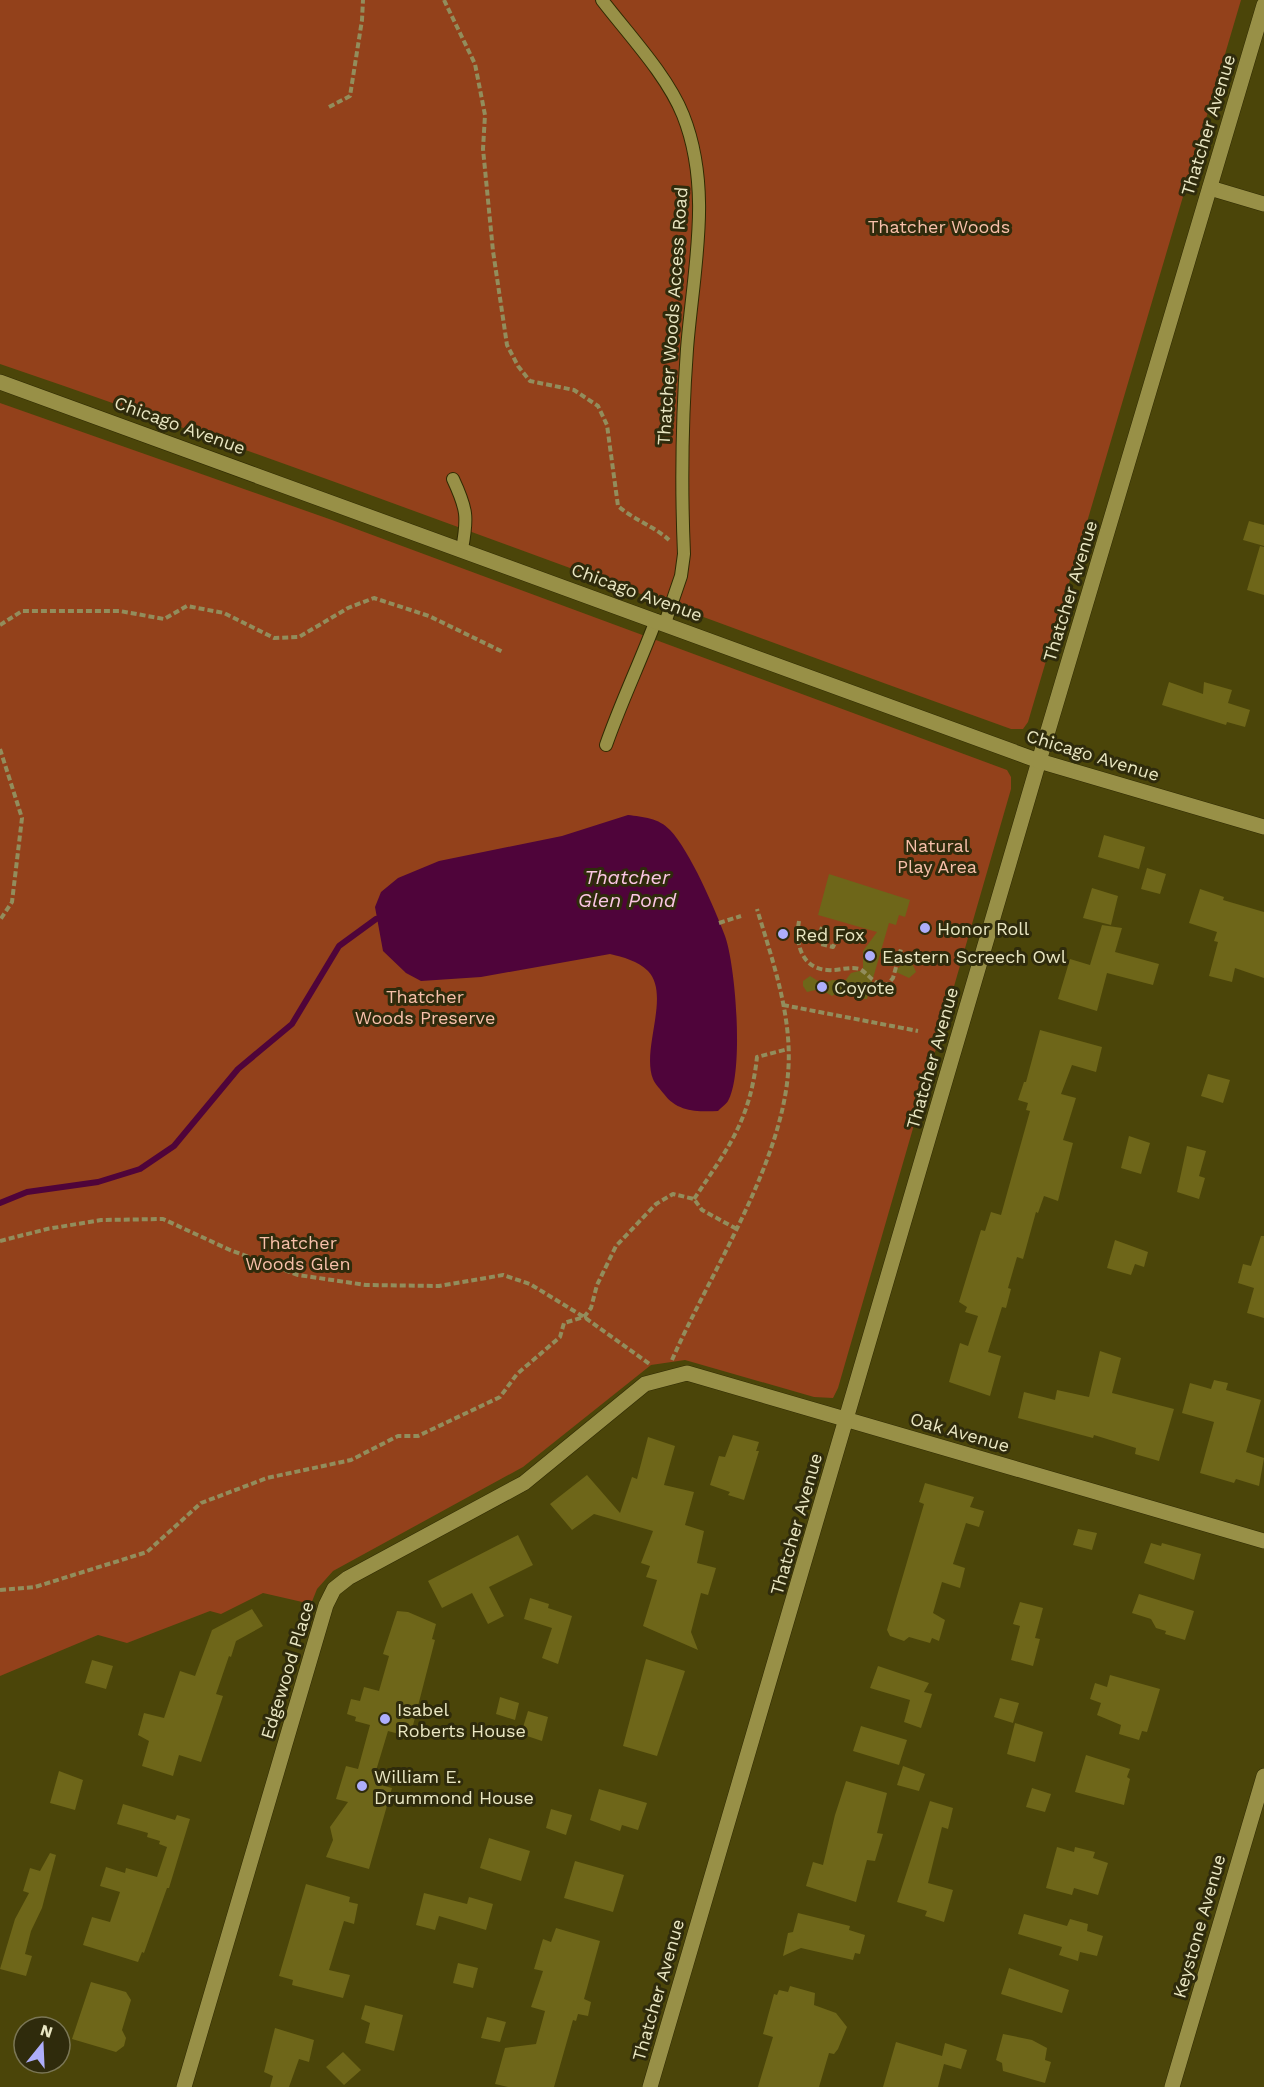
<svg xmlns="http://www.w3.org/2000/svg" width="1264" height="2087" font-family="'Work Sans',sans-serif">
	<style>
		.green { fill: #93411b }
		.water { fill: #4f043a }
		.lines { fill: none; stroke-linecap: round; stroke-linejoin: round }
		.stream { stroke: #4f043a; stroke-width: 6 }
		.building { fill: #6e6619 }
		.lane-casing { stroke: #302b03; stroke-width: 14 }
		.street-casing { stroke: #302b03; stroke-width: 16 }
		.secondary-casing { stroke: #302b03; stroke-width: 16 }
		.path { stroke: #928d5c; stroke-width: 4; stroke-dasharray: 6 3; stroke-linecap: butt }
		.lane { stroke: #989047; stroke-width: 12 }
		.street { stroke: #989047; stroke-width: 15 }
		.secondary { stroke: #989047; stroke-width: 15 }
		.poi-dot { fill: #aeaefb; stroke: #2f2b0c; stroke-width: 2 }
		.labels { text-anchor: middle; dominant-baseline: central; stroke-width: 6; stroke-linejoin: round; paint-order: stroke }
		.street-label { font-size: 18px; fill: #eae7c3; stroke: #2f2b0c }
		.park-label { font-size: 18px; fill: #f8c0aa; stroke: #2f2b0c }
		.poi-label { font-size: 18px; fill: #eae7c3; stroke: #2f2b0c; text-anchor: start }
		.water-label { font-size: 20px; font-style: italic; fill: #fbc6e4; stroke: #2f2b0c }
	</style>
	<rect width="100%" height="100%" fill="#4b4509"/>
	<!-- green -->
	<path class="green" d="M 0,0 L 1241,0 L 1028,722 L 1023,729 L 1011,729 C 674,608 339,480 0,364 Z
		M 0,403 L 332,520 L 1007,770 L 1011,777 L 1011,789 L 838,1388 L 833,1398 L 814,1397 L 685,1360 L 651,1365 L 523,1467 L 333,1571 L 317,1589 L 311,1604 L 263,1593 L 221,1614 L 210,1611 L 127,1643 L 98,1635 L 0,1676 Z"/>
	<!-- water -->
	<path class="water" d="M 628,815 C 643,817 659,818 670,830 C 690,851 715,909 725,936 C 736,967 744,1073 728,1101 C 726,1104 721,1108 718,1111 C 698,1112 677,1112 664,1094 C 661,1090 655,1084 653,1079 C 641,1049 671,995 648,971 C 638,961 623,957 610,954 L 481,977 L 421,981 L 406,973 L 383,951 L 375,907 L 381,892 L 398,878 L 439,861 L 562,836 Z"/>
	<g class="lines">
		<!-- stream -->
		<path class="stream" d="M 0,1203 L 27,1192 L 98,1182 L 140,1169 L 174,1146 L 238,1069 L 292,1024 L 339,946 L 376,919"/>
	</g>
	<!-- building -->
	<path class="building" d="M 1249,521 L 1264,525 L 1264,546 L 1243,540 Z
		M 1260,546 L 1264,547 L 1264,595 L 1247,590 Z
		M 1169,682 L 1203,694 L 1204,682 L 1232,690 L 1228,703 L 1250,710 L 1245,727 L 1227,722 L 1226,725 L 1162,705 Z
		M 1104,835 L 1145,847 L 1139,869 L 1098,857 Z
		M 1147,868 L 1166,874 L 1160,894 L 1141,889 Z
		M 829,874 L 910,900 L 905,917 L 899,915 L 896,925 L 889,923 L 867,999 L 864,999 L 864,988 L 848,986 L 832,996 L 820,989 L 807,992 L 803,986 L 803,981 L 810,976 L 823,984 L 832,980 L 845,981 L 851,973 L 863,970 L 863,951 L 877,932 L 818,915 Z
		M 1092,888 L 1118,896 L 1111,925 L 1083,918 Z
		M 1200,889 L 1224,897 L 1223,900 L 1264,912 L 1264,978 L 1235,968 L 1232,982 L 1209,976 L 1218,942 L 1214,941 L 1217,932 L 1189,923 Z
		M 1102,925 L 1122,928 L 1115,952 L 1159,964 L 1153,985 L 1107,973 L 1097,1011 L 1058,999 L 1070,959 L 1090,965 Z
		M 906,962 L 913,965 L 916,972 L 909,978 L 894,971 Z
		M 1040,1030 L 1102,1047 L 1096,1072 L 1072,1065 L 1061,1094 L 1076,1098 L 1063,1140 L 1073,1143 L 1058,1201 L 1044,1196 L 1038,1213 L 1036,1212 L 1023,1259 L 1017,1257 L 1008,1288 L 1011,1289 L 1006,1308 L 1002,1307 L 988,1352 L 1001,1356 L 990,1396 L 949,1382 L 960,1343 L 968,1346 L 978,1316 L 965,1312 L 967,1307 L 959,1302 L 981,1230 L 985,1231 L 991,1212 L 1001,1215 L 1030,1111 L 1026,1110 L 1028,1103 L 1018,1100 L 1024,1082 L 1026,1082 Z
		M 1208,1074 L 1230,1080 L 1223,1103 L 1201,1096 Z
		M 1129,1136 L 1150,1143 L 1141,1174 L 1121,1168 Z
		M 1187,1146 L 1206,1151 L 1199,1176 L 1205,1178 L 1199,1199 L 1177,1192 Z
		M 1261,1236 L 1264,1236 L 1264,1318 L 1247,1313 L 1254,1288 L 1238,1283 L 1243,1264 L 1251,1266 Z
		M 1115,1240 L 1148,1252 L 1144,1267 L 1135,1264 L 1131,1275 L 1107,1268 Z
		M 1100,1351 L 1121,1358 L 1112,1393 L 1174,1409 L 1159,1461 L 1135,1454 L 1136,1448 L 1094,1435 L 1093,1438 L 1018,1418 L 1024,1392 L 1055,1400 L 1057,1390 L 1089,1397 Z
		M 1214,1380 L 1228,1383 L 1226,1390 L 1261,1400 L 1246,1452 L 1264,1458 L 1259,1486 L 1236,1479 L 1234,1483 L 1200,1473 L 1214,1422 L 1182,1413 L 1190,1383 L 1211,1389 Z
		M 733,1435 L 759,1442 L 756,1451 L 759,1451 L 744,1500 L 728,1495 L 730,1492 L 710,1485 L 719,1456 L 725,1457 Z
		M 648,1437 L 675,1446 L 664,1485 L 694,1492 L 685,1525 L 704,1531 L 697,1563 L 716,1568 L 708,1595 L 701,1593 L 691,1632 L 698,1650 L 643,1626 L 657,1580 L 646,1577 L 650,1566 L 641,1563 L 653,1531 L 594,1514 L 572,1530 L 550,1504 L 587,1475 L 620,1513 L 632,1477 L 637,1479 Z
		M 925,1483 L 974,1497 L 970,1507 L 984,1511 L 979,1527 L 966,1523 L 953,1564 L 965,1568 L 960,1588 L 942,1582 L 933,1613 L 945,1620 L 939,1641 L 932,1638 L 930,1643 L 909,1637 L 904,1641 L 890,1636 L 887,1630 L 924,1504 L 919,1502 Z
		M 1078,1529 L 1097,1533 L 1092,1550 L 1073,1545 Z
		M 518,1535 L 533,1565 L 489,1587 L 504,1616 L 488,1624 L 472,1593 L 442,1608 L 428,1581 Z
		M 1151,1543 L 1161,1546 L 1162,1543 L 1201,1554 L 1194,1580 L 1144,1563 Z
		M 1139,1594 L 1194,1611 L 1185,1640 L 1165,1634 L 1166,1631 L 1156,1628 L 1151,1619 L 1132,1613 Z
		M 530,1598 L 549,1604 L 548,1608 L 572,1616 L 558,1664 L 542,1658 L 552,1628 L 524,1619 Z
		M 1020,1602 L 1043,1608 L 1035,1638 L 1040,1639 L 1033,1666 L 1011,1660 L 1020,1626 L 1013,1624 Z
		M 252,1609 L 263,1626 L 236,1641 L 231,1657 L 229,1656 L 216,1694 L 223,1696 L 201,1762 L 179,1755 L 173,1776 L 142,1766 L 149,1741 L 138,1735 L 144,1713 L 164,1718 L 180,1671 L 195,1676 L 212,1630 Z
		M 397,1611 L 408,1612 L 436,1624 L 432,1639 L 435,1640 L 410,1737 L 388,1731 L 375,1774 L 380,1775 L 377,1784 L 392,1788 L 369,1869 L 326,1857 L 333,1840 L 330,1827 L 348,1802 L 336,1799 L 346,1766 L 358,1769 L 370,1725 L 355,1721 L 356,1717 L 347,1714 L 351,1699 L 360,1701 L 364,1687 L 379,1691 L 389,1656 L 383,1654 Z
		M 646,1659 L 685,1671 L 657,1756 L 623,1746 Z
		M 92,1660 L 113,1666 L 106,1689 L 85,1683 Z
		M 878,1666 L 929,1683 L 924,1692 L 932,1694 L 921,1728 L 904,1722 L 910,1700 L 870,1688 Z
		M 1110,1675 L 1160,1689 L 1147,1732 L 1142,1731 L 1139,1740 L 1119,1734 L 1121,1725 L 1097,1715 L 1101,1703 L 1090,1699 L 1095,1683 L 1107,1687 Z
		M 500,1697 L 519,1703 L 515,1720 L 496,1714 Z
		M 1000,1698 L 1019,1703 L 1013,1723 L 994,1717 Z
		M 528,1711 L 548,1717 L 542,1741 L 521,1734 Z
		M 1015,1723 L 1043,1732 L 1035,1762 L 1007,1754 Z
		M 861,1726 L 907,1740 L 899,1765 L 853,1751 Z
		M 1086,1755 L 1130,1769 L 1127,1777 L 1130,1779 L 1124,1805 L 1075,1792 Z
		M 903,1766 L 925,1774 L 919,1791 L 897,1785 Z
		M 59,1771 L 83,1780 L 75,1810 L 50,1803 Z
		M 846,1781 L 887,1793 L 877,1833 L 883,1834 L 875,1861 L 867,1860 L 856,1902 L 806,1886 L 813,1862 L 823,1865 L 835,1815 Z
		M 1032,1788 L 1051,1794 L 1045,1812 L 1026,1807 Z
		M 599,1789 L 647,1803 L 638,1830 L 622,1825 L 620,1831 L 590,1820 Z
		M 930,1801 L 953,1808 L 948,1829 L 942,1827 L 928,1883 L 953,1890 L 944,1922 L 925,1916 L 927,1911 L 897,1902 Z
		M 123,1804 L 175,1820 L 177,1815 L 190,1819 L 169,1888 L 167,1888 L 144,1953 L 142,1952 L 138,1962 L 83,1945 L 92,1917 L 110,1922 L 120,1892 L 100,1886 L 106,1867 L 125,1873 L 126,1868 L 157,1877 L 167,1847 L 159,1844 L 160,1841 L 147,1837 L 148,1833 L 117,1824 Z
		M 551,1809 L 572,1815 L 566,1835 L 546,1828 Z
		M 489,1838 L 530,1851 L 521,1881 L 480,1868 Z
		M 1057,1847 L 1074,1852 L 1075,1847 L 1095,1852 L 1093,1858 L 1108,1863 L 1098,1895 L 1074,1888 L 1072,1895 L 1046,1888 Z
		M 50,1853 L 56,1855 L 42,1908 L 31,1931 L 25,1954 L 32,1956 L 26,1976 L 0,1969 L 15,1919 L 29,1893 L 23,1891 L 30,1868 L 40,1871 Z
		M 575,1861 L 624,1875 L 613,1912 L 564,1898 Z
		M 306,1884 L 350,1897 L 349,1902 L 358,1904 L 354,1924 L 344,1921 L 329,1970 L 350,1975 L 343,1998 L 292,1985 L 293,1980 L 279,1976 Z
		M 424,1893 L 467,1904 L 469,1897 L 493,1904 L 486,1930 L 439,1916 L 435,1930 L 416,1925 Z
		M 798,1913 L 850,1926 L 849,1930 L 865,1935 L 860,1954 L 855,1953 L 853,1960 L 801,1948 L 783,1956 L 788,1933 L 793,1932 Z
		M 1024,1914 L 1067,1926 L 1070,1919 L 1088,1924 L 1087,1931 L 1103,1936 L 1097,1956 L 1080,1952 L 1078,1961 L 1059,1955 L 1062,1947 L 1018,1934 Z
		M 556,1928 L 600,1941 L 584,1999 L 591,2002 L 588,2016 L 578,2014 L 576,2021 L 573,2020 L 554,2087 L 508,2087 L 495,2084 L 505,2048 L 536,2044 L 545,2011 L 531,2007 L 543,1971 L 534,1969 L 543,1939 L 551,1942 Z
		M 458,1963 L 478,1968 L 473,1988 L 453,1983 Z
		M 1009,1968 L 1069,1990 L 1062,2013 L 1001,1994 Z
		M 91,1982 L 126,1992 L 131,2000 L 122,2030 L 126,2038 L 124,2046 L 116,2052 L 72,2039 Z
		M 790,1986 L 815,1993 L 814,2005 L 836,2013 L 847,2027 L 838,2049 L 834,2054 L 829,2053 L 819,2087 L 758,2087 L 773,2037 L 763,2034 L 774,1994 L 777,1995 L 779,1990 L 788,1992 Z
		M 365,2005 L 403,2015 L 394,2051 L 365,2043 L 370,2023 L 361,2019 Z
		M 487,2017 L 506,2022 L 500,2042 L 481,2038 Z
		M 275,2028 L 314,2040 L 309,2062 L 299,2059 L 289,2087 L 270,2087 L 273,2076 L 264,2072 Z
		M 1003,2034 L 1032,2040 L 1047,2048 L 1045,2060 L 1051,2062 L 1045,2083 L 1003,2071 L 1002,2063 L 996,2060 Z
		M 896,2042 L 942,2056 L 945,2043 L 967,2050 L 961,2069 L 944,2064 L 938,2087 L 883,2087 Z
		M 343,2052 L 361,2070 L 344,2085 L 326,2067 Z"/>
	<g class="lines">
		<defs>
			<path id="lane" d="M 602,0 C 628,34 667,75 683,115 C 713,190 693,271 687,349 C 682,418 681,486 684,554 L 681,576 L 665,623
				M 453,479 C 467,509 468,517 462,549
				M 606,745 C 621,702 640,663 656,620"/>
			<path id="street" d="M 1210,188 L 1264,204
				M 184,2087 L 326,1605 L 334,1589 L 348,1578 L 524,1483 L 645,1384 L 687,1373 L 1264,1541
				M 650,2087 L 1039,761
				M 1172,2087 L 1264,1776"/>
			<path id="secondary" d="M 0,382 L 1039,761 L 1264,827
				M 1039,761 L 1264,5"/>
		</defs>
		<!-- lane casing -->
		<use href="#lane" class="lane-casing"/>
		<!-- street casing -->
		<use href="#street" class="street-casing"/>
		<!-- secondary casing -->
		<use href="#secondary" class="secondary-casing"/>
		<!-- path -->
		<path class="path" d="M 444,0 L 475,64 L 485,115 L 483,149 L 493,251 L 507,345 L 518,366 L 530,381 L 574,390 L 598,406 L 607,425 L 618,506 C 634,520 654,526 669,540
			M 329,107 L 350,96 L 362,20 L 363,0
			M 0,625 L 22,611 L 120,611 L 164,619 L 187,606 L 224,613 L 274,638 L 299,637 L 348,608 L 374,598 L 429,616 L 503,652
			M 0,749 L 22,818 L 12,902 L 0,920
			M 799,921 C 795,943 801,968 827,970 C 839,971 849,966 860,969 C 871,976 874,986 888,984 L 893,978 L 901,949
			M 719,923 L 741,916
			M 822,927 L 819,938 L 821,944 L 833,947 L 840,933
			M 783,1005 L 918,1031
			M 694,1199 C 728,1148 750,1121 757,1057 L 788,1049
			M 0,1241 L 47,1229 L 101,1220 L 163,1219 L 230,1250 L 298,1275 L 366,1285 L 439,1286 L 503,1275 L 530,1284 L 584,1317 L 651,1365
			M 672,1360 C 710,1273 780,1168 788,1074 C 793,1018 773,962 757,909
			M 0,1590 L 35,1587 L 147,1552 L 201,1503 L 267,1478 L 351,1460 L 398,1436 L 418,1436 L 500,1397 L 517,1374 L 560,1337 L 564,1323 L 584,1317 L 591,1308 L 597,1285 L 616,1246 L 656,1204 L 673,1194 L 694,1199 L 702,1210 L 735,1228"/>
		<!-- lane -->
		<use href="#lane" class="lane"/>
		<!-- street -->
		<use href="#street" class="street"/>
		<!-- secondary -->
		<use href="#secondary" class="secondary"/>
	</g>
	<!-- markers -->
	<g class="poi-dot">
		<circle cx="925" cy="928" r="6"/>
		<circle cx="783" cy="934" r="6"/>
		<circle cx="870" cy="956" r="6"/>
		<circle cx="822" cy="987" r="6"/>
		<circle cx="385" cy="1719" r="6"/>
		<circle cx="362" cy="1786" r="6"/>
	</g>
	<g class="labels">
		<!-- street labels -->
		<g class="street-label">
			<text transform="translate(1208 125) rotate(-73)">Thatcher Avenue</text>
			<text transform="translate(672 316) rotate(-86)">Thatcher Woods Access Road</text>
			<text transform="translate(180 425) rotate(20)">Chicago Avenue</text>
			<text transform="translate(1070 591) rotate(-73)">Thatcher Avenue</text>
			<text transform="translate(637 592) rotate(20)">Chicago Avenue</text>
			<text transform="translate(1093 755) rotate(17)">Chicago Avenue</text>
			<text transform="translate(932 1058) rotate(-74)">Thatcher Avenue</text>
			<text transform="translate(960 1432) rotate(16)">Oak Avenue</text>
			<text transform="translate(796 1524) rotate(-74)">Thatcher Avenue</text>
			<text transform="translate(287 1670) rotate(-73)">Edgewood Place</text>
			<text transform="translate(1199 1926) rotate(-74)">Keystone Avenue</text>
			<text transform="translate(658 1990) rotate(-74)">Thatcher Avenue</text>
		</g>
		<!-- park labels -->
		<g class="park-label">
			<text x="939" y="226">Thatcher Woods</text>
			<text x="937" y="845">Natural<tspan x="937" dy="21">Play Area</tspan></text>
			<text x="425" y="996">Thatcher<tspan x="425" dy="21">Woods Preserve</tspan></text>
			<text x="298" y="1242">Thatcher<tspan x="298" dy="21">Woods Glen</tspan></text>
		</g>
		<!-- poi labels -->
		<g class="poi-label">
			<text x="937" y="928">Honor Roll</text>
			<text x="795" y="934">Red Fox</text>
			<text x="882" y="956">Eastern Screech Owl</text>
			<text x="834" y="987">Coyote</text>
			<text x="397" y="1709">Isabel<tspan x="397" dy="21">Roberts House</tspan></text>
			<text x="374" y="1776">William E.<tspan x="374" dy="21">Drummond House</tspan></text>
		</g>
		<!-- water labels -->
		<g class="water-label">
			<text x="627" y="877">Thatcher<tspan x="627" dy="23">Glen Pond</tspan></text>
		</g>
	</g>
	<!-- north arrow -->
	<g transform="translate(42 2045) rotate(18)"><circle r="28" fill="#2f2b0c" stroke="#7a7655" stroke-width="1.5"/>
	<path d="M0-4.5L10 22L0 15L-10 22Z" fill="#aeaefb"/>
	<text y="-9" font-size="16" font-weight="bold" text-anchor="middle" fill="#eae7c3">N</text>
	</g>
</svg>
